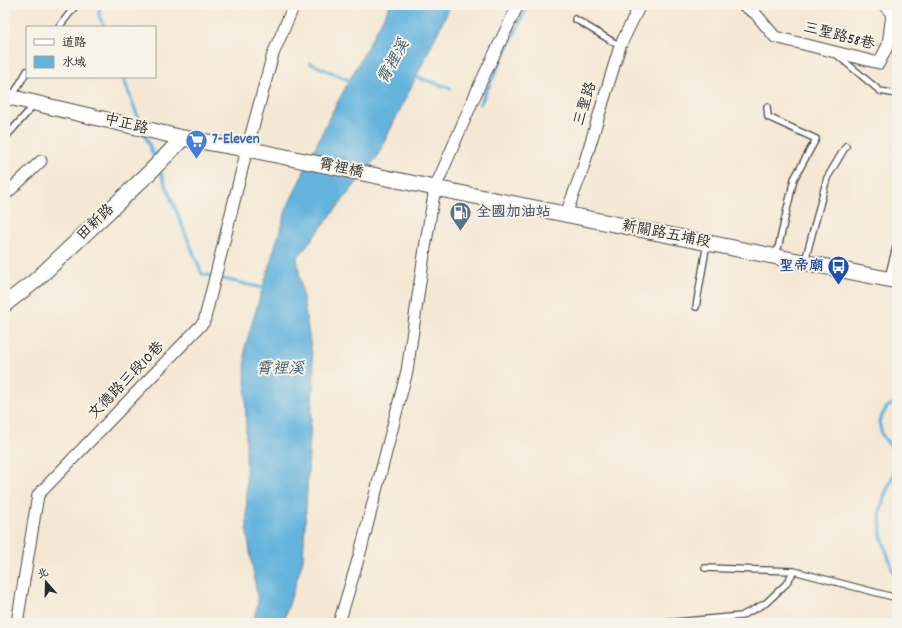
<svg xmlns="http://www.w3.org/2000/svg" width="902" height="628" font-family="Dekko,'LXGW WenKai TC',sans-serif">
	<style>
		.water { fill: #63b3dd; stroke: #476f84 }
		.lines { fill: none; stroke-linecap: round; stroke-linejoin: round }
		.stream { stroke: #63b3dd; stroke-width: 3.5 }
		.lane-casing { stroke: #494744; stroke-width: 8 }
		.street-casing { stroke: #494744; stroke-width: 13 }
		.secondary-casing { stroke: #494744; stroke-width: 17 }
		.lane { stroke: #fff; stroke-width: 5.5 }
		.street { stroke: #fff; stroke-width: 11 }
		.secondary { stroke: #fff; stroke-width: 15 }
		.labels { text-anchor: middle; dominant-baseline: central; stroke-width: 4; stroke-linejoin: round; paint-order: stroke }
		.street-label { font-size: 15px; fill: #2b2b2b; stroke: #f7f3e8 }
		.shop-label { font-size: 15px; font-weight: bold; fill: #366cbe; stroke: #f7f3e8; text-anchor: start }
		.service-label { font-size: 15px; font-weight: bold; fill: #4e5e75; stroke: #f7f3e8; text-anchor: start }
		.transit-label { font-size: 15px; font-weight: bold; fill: #164399; stroke: #f7f3e8; text-anchor: end }
		.water-label { font-size: 16px; font-style: italic; fill: #3f5b69; stroke: #f7f3e8 }
	</style>
	<rect width="100%" height="100%" fill="#f7f3e8"/>
	<filter id="ink" filterUnits="userSpaceOnUse"><feTurbulence type="fractalNoise" baseFrequency=".025" numOctaves="2"/><feDisplacementMap in="SourceGraphic" scale="8" xChannelSelector="R" yChannelSelector="G"/><feConvolveMatrix kernelMatrix="1 2 1 2 8 2 1 2 1" color-interpolation-filters="sRGB"/></filter>
	<filter id="wash" filterUnits="userSpaceOnUse"><feTurbulence type="fractalNoise" baseFrequency=".012" numOctaves="4" result="noise"/><feDisplacementMap in="SourceGraphic" scale="16" xChannelSelector="R" yChannelSelector="G"/><feGaussianBlur stdDeviation="0.9" result="paint"/><feColorMatrix in="noise" values="0 0 0 0 0 0 0 0 0 0 0 0 0 0 0 0 0 1.4 0 .05"/><feComposite in="paint" operator="in"/></filter>
	<g filter="url(#wash)">
		<rect width="100%" height="100%" fill="#f4e8d4"/>
		<!-- water -->
		<path class="water" d="M 390,5 L 451,5 L 377,157 L 297,258 L 314,368 L 303,560 L 283,623 L 253,623 L 258,602 L 247,533 L 245,347 L 286,210 L 329,118 Z"/>
		<g class="lines">
			<!-- stream -->
			<path class="stream" d="M 99,5 L 99,15 L 104,27
				M 310,63 L 353,82
				M 413,76 L 450,88
				M 123,77 L 140,123
				M 480,104 L 528,5
				M 145,134 L 155,160
				M 159,169 L 202,274 L 267,289
				M 897,402 L 887,407 L 879,421 L 882,435 L 894,451 L 896,470 L 885,494 L 880,513 L 881,535 L 897,583"/>
		</g>
	</g>
	<g filter="url(#ink)">
		<g class="lines">
			<defs>
				<path id="lane" d="M 575,19 L 620,46
					M 59,27 L 76,5
					M 837,55 L 880,91 L 897,94
					M 12,97 L 27,71
					M 767,107 L 768,117 L 816,139 L 794,179 L 776,257
					M 5,138 L 34,105
					M 805,261 L 827,178 L 846,146
					M 888,278 L 897,243
					M 696,307 L 707,243
					M 705,568 L 794,571 L 897,598
					M 664,623 L 741,616 L 766,603 L 786,584 L 794,571"/>
				<path id="street" d="M 743,5 L 755,13 L 775,37 L 879,63 L 888,45 L 892,14 L 884,5
					M 5,195 L 41,161
					M 566,214 L 582,171 L 620,46 L 640,5
					M 17,623 L 38,495 L 204,322 L 247,149 L 273,54 L 294,5
					M 339,623 L 360,553 L 407,371 L 425,248 L 435,188 L 480,84 L 518,5"/>
				<path id="secondary" d="M 5,96 L 183,138 L 247,149 L 435,188 L 897,281
					M 5,304 L 35,281 L 150,172 L 183,138"/>
			</defs>
			<!-- lane casing -->
			<use href="#lane" class="lane-casing"/>
			<!-- street casing -->
			<use href="#street" class="street-casing"/>
			<!-- secondary casing -->
			<use href="#secondary" class="secondary-casing"/>
			<!-- lane -->
			<use href="#lane" class="lane"/>
			<!-- street -->
			<use href="#street" class="street"/>
			<!-- secondary -->
			<use href="#secondary" class="secondary"/>
		</g>
	</g>
	<!-- icons -->
	<defs>
		<symbol id="supermarket-pin" viewBox="-11 -11 22 30"><path d="M0 17L-7.5 6A9.5 9.5 0 1 1 7.5 6Z" fill="#3f7fe0" stroke="#f7f3e8"/><path d="M-6-5.5h2.5l.6 2H6L4.5 2H-2.5L-4.4-4H-6ZM-1.5 3.2a1.3 1.3 0 1 0 .1 0ZM3 3.2a1.3 1.3 0 1 0 .1 0Z" fill="#fff"/></symbol>
		<symbol id="fuel-pin" viewBox="-11 -11 22 30"><path d="M0 17L-7.5 6A9.5 9.5 0 1 1 7.5 6Z" fill="#5c6f8a" stroke="#f7f3e8"/><path d="M-5.5-6h7V0h2V4h1.3V-2.5L3-4.5l.8-.8L6-3V5H2.5V1h-1V6h-7ZM-4.2-4.7v3.2H.2V-4.7Z" fill="#fff"/></symbol>
		<symbol id="bus-pin" viewBox="-11 -11 22 30"><path d="M0 17L-7.5 6A9.5 9.5 0 1 1 7.5 6Z" fill="#1a4fb4" stroke="#f7f3e8"/><path d="M-5-6H5V4H4V6H2V4H-2V6H-4V4H-5ZM-3.5-4V0h7V-4ZM-3.5 1.2v1.5H-2V1.2ZM2 1.2v1.5H3.5V1.2Z" fill="#fff"/></symbol>
	</defs>
	<g fill-rule="evenodd">
		<use href="#supermarket-pin" x="184" y="128" width="25" height="34"/>
		<use href="#fuel-pin" x="448" y="200" width="25" height="34"/>
		<use href="#bus-pin" x="826" y="254" width="25" height="34"/>
	</g>
	<g class="labels">
		<!-- street labels -->
		<g class="street-label">
			<text transform="translate(839 37) rotate(14)">三聖路58巷</text>
			<text transform="translate(586 104) rotate(-73)">三聖路</text>
			<text transform="translate(126 125) rotate(14)">中正路</text>
			<text transform="translate(341 169) rotate(12)">霄裡橋</text>
			<text transform="translate(96 223) rotate(-44)">田新路</text>
			<text transform="translate(666 235) rotate(11)">新關路五埔段</text>
			<text transform="translate(127 381) rotate(-46)">文德路三段10巷</text>
		</g>
		<!-- shop labels -->
		<g class="shop-label">
			<text x="212" y="140">7-Eleven</text>
		</g>
		<!-- service labels -->
		<g class="service-label">
			<text x="476" y="213">全國加油站</text>
		</g>
		<!-- transit labels -->
		<g class="transit-label">
			<text x="824" y="267">聖帝廟</text>
		</g>
		<!-- water labels -->
		<g class="water-label">
			<text transform="translate(394 62) rotate(-61)">霄裡溪</text>
			<text x="280" y="369">霄裡溪</text>
		</g>
	</g>
	<!-- margin -->
	<rect width="902" height="628" fill="none" stroke="#f7f3e8" stroke-width="20"/>
	<!-- legend -->
	<rect x="26" y="26" width="130" height="52" fill="#f7f3e8" stroke="#a5a39c"/>
	<rect x="34" y="39" width="20" height="6" fill="#ffffff" stroke="#a5a39c"/>
	<text x="62" y="46" font-size="12" fill="#2b2b2b">道路</text>
	<rect x="34" y="56" width="20" height="12" fill="#63b3dd" stroke="#a5a39c"/>
	<text x="62" y="66" font-size="12" fill="#2b2b2b">水域</text>
	<!-- north arrow -->
	<g transform="translate(46 582) rotate(340)" stroke="#f7f3e8" stroke-width="3" paint-order="stroke">
	<path d="M0-3L7 15L0 10L-7 15Z" fill="#2b2b2b"/>
	<text y="-6" font-size="11" font-weight="bold" text-anchor="middle" fill="#2b2b2b">北</text>
	</g>
</svg>
